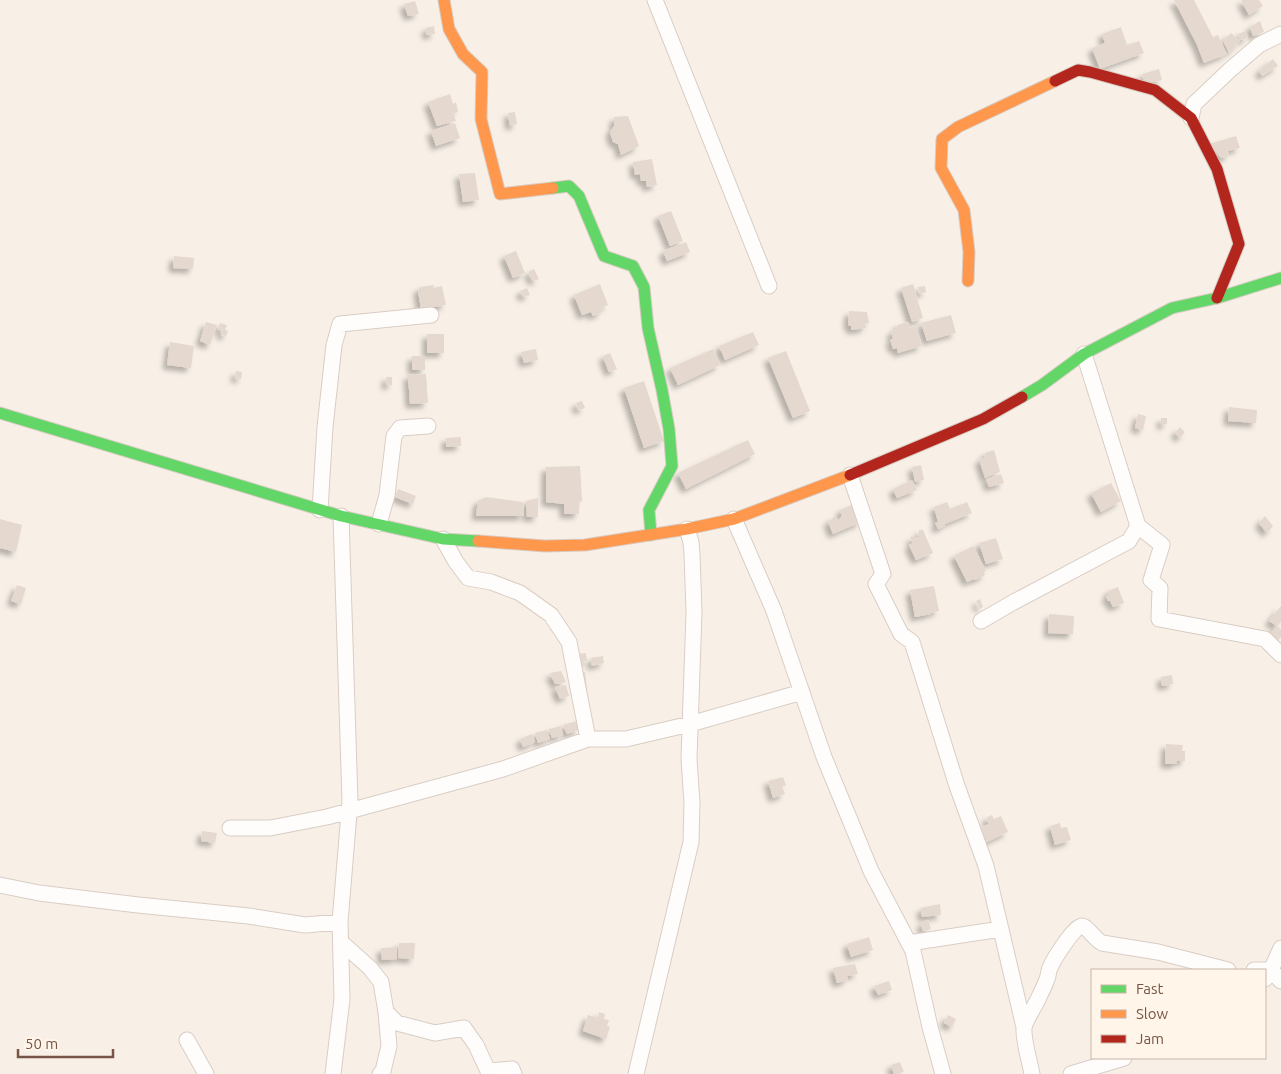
<svg xmlns="http://www.w3.org/2000/svg" width="1281" height="1074" font-family="Ubuntu,sans-serif">
	<style>
		.building { fill: #e4d8cf; filter: url(#shadow) }
		.lines { fill: none; stroke-linecap: round; stroke-linejoin: round }
		.street-casing { stroke: #d9cdc5; stroke-width: 17 }
		.fast-casing { stroke: #d8ccc3; stroke-width: 13 }
		.slow-casing { stroke: #d8ccc3; stroke-width: 13 }
		.jam-casing { stroke: #d8ccc3; stroke-width: 13 }
		.street { stroke: #fefdfb; stroke-width: 15 }
		.fast { stroke: #63d668; stroke-width: 11 }
		.slow { stroke: #ff974d; stroke-width: 11 }
		.jam { stroke: #b3261e; stroke-width: 11 }
	</style>
	<defs>
		<filter id="shadow"><feDropShadow dx="-4.5" dy="4.5" stdDeviation="2.5" flood-color="#0004"/></filter>
	</defs>
	<rect width="100%" height="100%" fill="#f8f0e7"/>
	<!-- building -->
	<path class="building" d="M 1174,0 L 1194,0 L 1213,37 L 1218,35 L 1227,54 L 1204,63 L 1197,45 Z
		M 1241,0 L 1259,0 L 1263,6 L 1249,15 Z
		M 415,1 L 419,14 L 408,16 L 404,4 Z
		M 1260,21 L 1264,32 L 1253,36 L 1250,27 Z
		M 434,26 L 435,34 L 427,35 L 426,28 Z
		M 1121,27 L 1127,45 L 1139,41 L 1144,53 L 1100,69 L 1092,48 L 1105,43 L 1102,34 Z
		M 1245,31 L 1248,38 L 1240,40 L 1238,34 Z
		M 1231,33 L 1240,41 L 1229,53 L 1223,41 Z
		M 1273,59 L 1278,66 L 1262,76 L 1259,71 Z
		M 1159,69 L 1162,80 L 1145,84 L 1142,74 Z
		M 450,94 L 453,104 L 456,102 L 458,112 L 453,114 L 456,121 L 437,126 L 428,102 Z
		M 515,112 L 517,124 L 510,126 L 508,113 Z
		M 628,116 L 639,146 L 621,155 L 618,144 L 613,142 L 610,132 L 614,126 L 614,117 Z
		M 455,123 L 460,138 L 436,146 L 431,131 Z
		M 1236,136 L 1240,148 L 1228,151 L 1229,156 L 1221,158 L 1209,144 Z
		M 652,159 L 657,185 L 647,187 L 646,181 L 641,181 L 640,174 L 635,175 L 633,162 Z
		M 475,173 L 479,200 L 463,202 L 459,174 Z
		M 671,211 L 683,241 L 670,246 L 658,216 Z
		M 686,242 L 690,252 L 667,261 L 663,251 Z
		M 516,251 L 525,273 L 513,278 L 504,256 Z
		M 174,256 L 194,258 L 193,269 L 173,268 Z
		M 534,269 L 539,279 L 533,281 L 528,272 Z
		M 600,284 L 608,305 L 601,308 L 602,312 L 593,316 L 591,312 L 582,315 L 574,295 Z
		M 913,284 L 923,318 L 912,322 L 901,288 Z
		M 434,285 L 433,288 L 442,286 L 446,305 L 421,309 L 418,291 L 420,287 Z
		M 925,286 L 926,292 L 919,294 L 918,287 Z
		M 527,288 L 530,295 L 523,297 L 520,291 Z
		M 849,311 L 867,312 L 869,323 L 865,324 L 866,328 L 851,330 L 851,326 L 848,325 Z
		M 951,315 L 956,333 L 927,341 L 921,323 Z
		M 206,322 L 217,325 L 210,345 L 200,341 Z
		M 908,322 L 909,328 L 916,326 L 922,346 L 898,353 L 897,348 L 893,349 L 890,339 L 893,339 L 891,331 L 898,329 L 897,325 Z
		M 220,323 L 227,325 L 225,330 L 228,331 L 226,336 L 221,335 L 222,330 L 218,329 Z
		M 753,332 L 759,345 L 725,360 L 719,346 Z
		M 427,334 L 444,334 L 444,353 L 427,353 Z
		M 170,342 L 194,346 L 191,368 L 167,365 Z
		M 536,349 L 538,360 L 524,363 L 521,352 Z
		M 713,349 L 720,365 L 678,385 L 670,368 Z
		M 786,351 L 810,411 L 793,418 L 768,358 Z
		M 610,353 L 617,369 L 609,372 L 603,356 Z
		M 412,356 L 425,356 L 425,370 L 412,370 Z
		M 236,371 L 242,372 L 241,379 L 235,378 Z
		M 426,374 L 428,403 L 410,404 L 408,375 Z
		M 386,377 L 392,377 L 392,385 L 386,385 Z
		M 644,381 L 664,441 L 644,448 L 624,388 Z
		M 582,401 L 585,408 L 578,410 L 576,403 Z
		M 1229,407 L 1257,410 L 1256,423 L 1228,421 Z
		M 1138,414 L 1146,416 L 1143,430 L 1135,428 Z
		M 1161,418 L 1167,418 L 1167,424 L 1161,425 Z
		M 1180,427 L 1185,432 L 1180,438 L 1175,433 Z
		M 461,437 L 461,446 L 446,447 L 446,438 Z
		M 748,440 L 755,454 L 686,489 L 678,473 Z
		M 994,450 L 1000,472 L 985,478 L 979,459 L 984,458 L 985,453 Z
		M 921,465 L 924,480 L 915,482 L 912,467 Z
		M 580,466 L 582,501 L 579,502 L 579,514 L 564,514 L 564,504 L 546,502 L 546,467 Z
		M 1001,474 L 1004,483 L 989,487 L 986,479 Z
		M 912,480 L 917,490 L 897,498 L 893,489 Z
		M 1111,483 L 1121,501 L 1101,512 L 1091,493 Z
		M 398,489 L 416,496 L 413,504 L 395,497 Z
		M 486,497 L 523,502 L 524,516 L 476,516 L 478,501 Z
		M 538,498 L 538,517 L 527,517 L 526,501 Z
		M 947,502 L 950,509 L 967,502 L 972,513 L 945,524 L 945,526 L 938,529 L 935,523 L 938,522 L 934,507 Z
		M 854,504 L 861,522 L 833,534 L 828,522 L 835,516 L 838,520 L 842,516 L 840,510 Z
		M 1265,516 L 1273,526 L 1267,533 L 1259,523 Z
		M 0,519 L 22,525 L 16,552 L 0,548 Z
		M 919,530 L 923,530 L 933,553 L 916,560 L 909,545 L 913,543 L 910,537 L 919,537 Z
		M 996,538 L 1003,559 L 986,564 L 979,543 Z
		M 973,546 L 986,571 L 984,572 L 985,575 L 975,580 L 974,579 L 967,582 L 954,556 Z
		M 17,585 L 26,588 L 21,604 L 11,601 Z
		M 934,586 L 939,611 L 930,613 L 931,614 L 915,617 L 910,590 Z
		M 1118,587 L 1124,603 L 1113,607 L 1110,601 L 1108,601 L 1106,596 L 1109,595 L 1108,591 Z
		M 980,599 L 983,607 L 980,609 L 976,601 Z
		M 1281,606 L 1281,622 L 1277,626 L 1269,621 Z
		M 1049,614 L 1074,616 L 1073,634 L 1048,633 Z
		M 1278,626 L 1281,630 L 1281,637 L 1276,642 L 1269,635 Z
		M 586,653 L 587,661 L 579,662 L 578,654 Z
		M 603,656 L 604,663 L 592,666 L 591,658 Z
		M 561,671 L 566,682 L 555,684 L 550,673 Z
		M 585,672 L 587,689 L 579,690 L 577,673 Z
		M 1172,675 L 1173,684 L 1162,686 L 1161,677 Z
		M 566,685 L 569,696 L 560,699 L 555,687 Z
		M 577,721 L 579,730 L 567,734 L 563,725 Z
		M 561,726 L 563,735 L 552,738 L 549,729 Z
		M 547,730 L 550,739 L 538,743 L 535,733 Z
		M 532,734 L 535,742 L 523,747 L 520,739 Z
		M 1166,744 L 1183,745 L 1182,751 L 1185,751 L 1185,761 L 1177,761 L 1177,764 L 1165,764 Z
		M 783,777 L 786,785 L 782,787 L 785,794 L 773,798 L 768,781 Z
		M 992,815 L 994,819 L 1001,816 L 1008,832 L 985,843 L 978,828 L 989,824 L 986,818 Z
		M 1060,823 L 1061,828 L 1067,827 L 1071,840 L 1055,845 L 1050,826 Z
		M 202,831 L 217,833 L 215,843 L 201,841 Z
		M 940,904 L 941,915 L 922,917 L 921,908 Z
		M 928,920 L 931,929 L 923,931 L 921,923 Z
		M 869,937 L 873,950 L 851,957 L 847,944 Z
		M 399,943 L 415,943 L 414,959 L 398,958 Z
		M 397,947 L 397,959 L 382,960 L 381,948 Z
		M 855,964 L 858,974 L 847,976 L 848,980 L 837,983 L 833,968 Z
		M 889,981 L 892,990 L 878,995 L 874,986 Z
		M 599,1012 L 605,1014 L 604,1019 L 609,1020 L 607,1026 L 610,1027 L 606,1039 L 583,1031 L 588,1015 L 598,1018 Z
		M 948,1015 L 956,1019 L 952,1027 L 944,1023 Z
		M 900,1062 L 904,1072 L 894,1074 L 891,1065 Z"/>
	<g class="lines">
		<defs>
			<path id="street" d="M 655,0 L 769,286
				M 1191,118 L 1194,104 L 1231,69 L 1259,45 L 1281,34
				M 1084,354 L 1138,526 L 1162,545 L 1151,580 L 1160,588 L 1159,619 L 1265,639 L 1281,655
				M 850,475 L 883,574 L 876,584 L 901,634 L 912,642 L 957,786 L 986,866 L 1024,1027
				M 320,510 L 325,427 L 334,345 L 340,324 L 431,315
				M 734,519 L 774,611 L 824,757 L 871,871 L 913,951 L 930,1027 L 943,1074
				M 379,524 L 387,495 L 394,436 L 400,428 L 428,426
				M 443,539 L 456,562 L 468,578 L 491,582 L 520,593 L 551,615 L 569,642 L 588,739
				M 981,621 L 1012,603 L 1129,541 L 1138,526
				M 230,828 L 270,828 L 327,817 L 503,769 L 588,739 L 626,739 L 690,724 L 802,692
				M 0,885 L 39,893 L 138,905 L 249,916 L 305,925 L 340,922
				M 341,942 L 370,968 L 381,982 L 386,1012 L 397,1023 L 435,1033 L 464,1028 L 476,1045 L 488,1071 L 512,1069 L 514,1074
				M 909,943 L 1001,929
				M 1254,970 L 1271,970 L 1281,981
				M 1265,979 L 1271,970 L 1281,948
				M 187,1040 L 206,1074
				M 333,1074 L 342,999 L 340,922 L 350,801 L 341,516
				M 380,1074 L 383,1071 L 389,1046 L 386,1012
				M 636,1074 L 691,842 L 692,803 L 689,759 L 694,612 L 692,554 L 691,542 L 687,529
				M 1032,1074 C 1030,1063 1023,1039 1024,1028 C 1025,1020 1036,1005 1039,997 C 1042,991 1045,985 1047,979 C 1049,975 1048,971 1050,968 C 1053,960 1075,925 1082,926 C 1087,926 1095,940 1102,943 L 1158,952 L 1228,970
				M 1071,1074 L 1124,1058"/>
			<path id="fast" d="M 553,188 L 569,186 L 579,196 L 604,256 L 633,266 L 644,287 L 648,328 L 662,390 L 669,429 L 672,466 L 649,510 L 651,535
				M 1022,397 L 1042,385 L 1084,354 L 1172,308 L 1217,298 L 1281,278
				M 0,413 L 341,516 L 443,539 L 478,541"/>
			<path id="slow" d="M 444,0 L 449,29 L 463,54 L 482,72 L 481,119 L 500,194 L 553,188
				M 968,281 L 969,252 L 964,210 L 941,168 L 942,139 L 958,127 L 1055,81
				M 478,541 L 545,546 L 585,545 L 687,529 L 734,519 L 850,475"/>
			<path id="jam" d="M 1055,81 L 1078,70 L 1090,72 L 1155,90 L 1191,118 L 1217,169 L 1239,244 L 1217,298
				M 850,475 L 983,419 L 1022,397"/>
		</defs>
		<!-- street casing -->
		<use href="#street" class="street-casing"/>
		<!-- fast casing -->
		<use href="#fast" class="fast-casing"/>
		<!-- slow casing -->
		<use href="#slow" class="slow-casing"/>
		<!-- jam casing -->
		<use href="#jam" class="jam-casing"/>
		<!-- street -->
		<use href="#street" class="street"/>
		<!-- fast -->
		<use href="#fast" class="fast"/>
		<!-- slow -->
		<use href="#slow" class="slow"/>
		<!-- jam -->
		<use href="#jam" class="jam"/>
	</g>
	<!-- legend -->
	<rect x="1091" y="969" width="175" height="90" fill="#fff5e9" stroke="#c9b5a8"/>
	<rect x="1101" y="985" width="25" height="8" fill="#63d668" stroke="#c9b5a8"/>
	<text x="1136" y="994" font-size="15" fill="#775446">Fast</text>
	<rect x="1101" y="1010" width="25" height="8" fill="#ff974d" stroke="#c9b5a8"/>
	<text x="1136" y="1019" font-size="15" fill="#775446">Slow</text>
	<rect x="1101" y="1035" width="25" height="8" fill="#b3261e" stroke="#c9b5a8"/>
	<text x="1136" y="1044" font-size="15" fill="#775446">Jam</text>
	<!-- scale -->
	<path d="M18 1049v8h95v-8" fill="none" stroke="#775446" stroke-width="2.5"/>
	<text x="25" y="1049" font-size="15" fill="#775446" stroke="#fff5e9" stroke-width="4" paint-order="stroke">50 m</text>
</svg>
